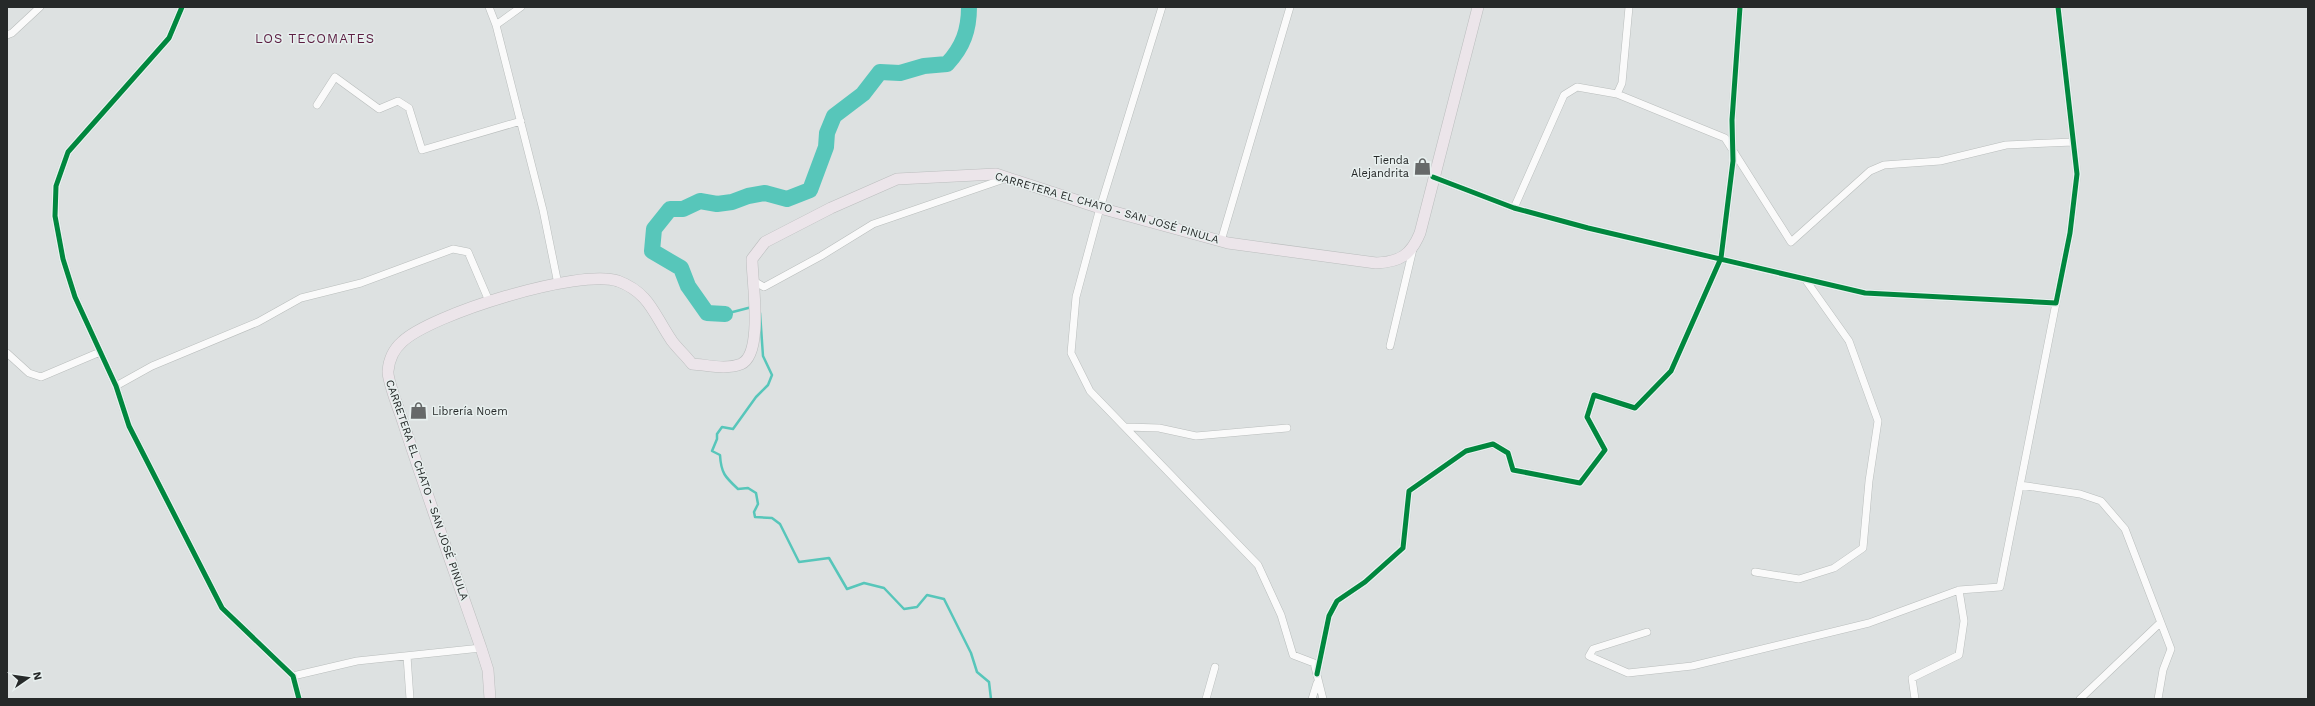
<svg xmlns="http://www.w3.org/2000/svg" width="2315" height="706" font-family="'Work Sans',sans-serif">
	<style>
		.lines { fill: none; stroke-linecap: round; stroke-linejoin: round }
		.stream { stroke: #57c6ba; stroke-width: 2.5 }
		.river { stroke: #57c6ba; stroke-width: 16 }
		.minor-casing { stroke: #b9bdbc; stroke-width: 8 }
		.primary-casing { stroke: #bbbebe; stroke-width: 12 }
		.minor { stroke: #fafafa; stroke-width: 7 }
		.primary { stroke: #ece5ea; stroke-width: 11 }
		.cycleway-casing { stroke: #e8f0ef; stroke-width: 8 }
		.cycleway { stroke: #00873e; stroke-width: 5 }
		.labels { text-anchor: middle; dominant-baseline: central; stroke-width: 3; stroke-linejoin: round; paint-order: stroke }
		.poi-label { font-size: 11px; fill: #262929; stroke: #e8f0ef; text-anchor: end }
		.street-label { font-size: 11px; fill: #262929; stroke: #e8f0ef }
		.quarter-label { font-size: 13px; letter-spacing: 1px; fill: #5d1f43; stroke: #e8f0ef }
	</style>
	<rect width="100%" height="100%" fill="#dde1e1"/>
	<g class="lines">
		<!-- stream -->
		<path class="stream" d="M 760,313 L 763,356 L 772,375 L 768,385 L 756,397 L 733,429 L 722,427 L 717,434 L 717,439 L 712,451 L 720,455 C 721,473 725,477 738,489 L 748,488 L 756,493 L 758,504 L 754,512 L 755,517 L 772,518 L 780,524 L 799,562 L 829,558 L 847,589 L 864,583 L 884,588 L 904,609 L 917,607 L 927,595 L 944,599 L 971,653 L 977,672 L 989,682 L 991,699
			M 725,314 L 752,307"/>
		<!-- river -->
		<path class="river" d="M 725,314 L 707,313 L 688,286 L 681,268 L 652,251 L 654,229 L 670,209 L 683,209 L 700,201 L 717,204 L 732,202 L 748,196 L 765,193 L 787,199 L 810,190 L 826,147 L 827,133 L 834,116 L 863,94 L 880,72 L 900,73 L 924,66 L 947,64 C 963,47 969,30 969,7"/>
		<defs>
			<path id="minor" d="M 182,7 L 169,38 L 68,152 L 56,186 L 55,216 L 63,259 L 75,297 L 116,386 L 129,426 L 222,608 L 293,676 L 299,699
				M 489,7 L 496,25 L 543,210 L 558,284
				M 1162,7 L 1100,208 L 1076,297 L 1071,353 L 1090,391 L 1258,565 L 1281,615 L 1293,655 L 1314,663 L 1323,699
				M 496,25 L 521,7
				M 7,35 L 12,33 L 40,7
				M 1617,94 L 1725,138 L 1791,242 L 1870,171 L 1884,165 L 1940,161 L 2006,145 L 2073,142
				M 317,105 L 335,77 L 379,109 L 398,101 L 409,108 L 422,150 L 521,121
				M 1433,177 L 1514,208 L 1588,228 L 1865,293 L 2056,303 L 2070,233 L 2077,174 L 2058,7
				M 1514,208 L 1564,95 L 1577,87 L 1617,94 L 1622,83 L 1629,7
				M 1221,241 L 1290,7
				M 752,280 L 764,287 L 821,256 L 873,224 L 1007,178
				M 1390,346 L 1413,249
				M 7,353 L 29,373 L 41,377 L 100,352
				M 116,386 L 152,366 L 258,322 L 301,298 L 361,283 L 453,249 L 468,252 L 489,301
				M 1126,427 L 1159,428 L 1196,436 L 1287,428
				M 2020,485 L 2080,494 L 2101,501 L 2125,529 L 2171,649 L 2163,670 L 2158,699
				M 1755,572 L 1799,579 L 1834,568 L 1863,548 L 1869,481 L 1878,421 L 1849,341 L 1805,279
				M 1647,632 L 1593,649 L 1589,656 L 1628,673 L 1692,666 L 1869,623 L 1959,590
				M 407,656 L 410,699
				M 1317,674 L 1329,616 L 1337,601 L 1365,582 L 1403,548 L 1409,491 L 1466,451 L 1493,444 L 1508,453 L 1513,470 L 1580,483 L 1605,450 L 1587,417 L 1594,395 L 1635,408 L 1671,371 L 1721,258 L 1733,161 L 1732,120 L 1740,7
				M 293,676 L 357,661 L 481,648
				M 1206,699 L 1215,667
				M 1312,699 L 1317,683
				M 1915,699 L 1912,678 L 1959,655 L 1964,621 L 1959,590 L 2000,587 L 2056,303
				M 2080,699 L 2160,623"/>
			<path id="primary" d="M 490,699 L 488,670 L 481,648 C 455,573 428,498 403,422 C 400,412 387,380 388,371 C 389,360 394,349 402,342 C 431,314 580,268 618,281 C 650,293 654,315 672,341 C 678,349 686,356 692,364 C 708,365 726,370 741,364 C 764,354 752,281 752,259 L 765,242 L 831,208 L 897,179 L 996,174 L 1100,208 L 1228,243 L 1376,263 C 1400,262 1411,255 1420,233 L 1478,7"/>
		</defs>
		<!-- minor casing -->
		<use href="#minor" class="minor-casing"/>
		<!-- primary casing -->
		<use href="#primary" class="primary-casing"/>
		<!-- minor -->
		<use href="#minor" class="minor"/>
		<!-- primary -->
		<use href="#primary" class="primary"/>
		<defs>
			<path id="cycleway" d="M 182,7 L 169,38 L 68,152 L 56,186 L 55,216 L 63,259 L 75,297 L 116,386 L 129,426 L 222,608 L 293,676 L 299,699
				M 1433,177 L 1514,208 L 1588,228 L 1865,293 L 2056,303 L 2070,233 L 2077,174 L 2058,7
				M 1317,674 L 1329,616 L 1337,601 L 1365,582 L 1403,548 L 1409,491 L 1466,451 L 1493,444 L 1508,453 L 1513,470 L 1580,483 L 1605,450 L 1587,417 L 1594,395 L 1635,408 L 1671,371 L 1721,258 L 1733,161 L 1732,120 L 1740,7"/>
		</defs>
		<!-- cycleway casing -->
		<use href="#cycleway" class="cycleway-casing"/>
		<!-- cycleway -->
		<use href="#cycleway" class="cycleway"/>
	</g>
	<!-- icons -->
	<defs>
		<symbol id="shop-bare" viewBox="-9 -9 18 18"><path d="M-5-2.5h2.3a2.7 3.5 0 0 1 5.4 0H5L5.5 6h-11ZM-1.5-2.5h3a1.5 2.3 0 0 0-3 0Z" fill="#666969" stroke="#e8f0ef" stroke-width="2.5" paint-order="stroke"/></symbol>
	</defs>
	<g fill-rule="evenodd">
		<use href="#shop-bare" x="1410" y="154" width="25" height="25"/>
		<use href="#shop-bare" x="406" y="398" width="25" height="25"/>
	</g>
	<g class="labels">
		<!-- poi labels -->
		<g class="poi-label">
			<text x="1409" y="160">Tienda<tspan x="1409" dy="13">Alejandrita</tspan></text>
			<text x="432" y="411" text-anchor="start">Librería Noem</text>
		</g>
		<!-- street labels -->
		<g class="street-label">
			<text transform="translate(1107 208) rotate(16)">CARRETERA EL CHATO - SAN JOSÉ PINULA</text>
			<text transform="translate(427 490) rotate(71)">CARRETERA EL CHATO - SAN JOSÉ PINULA</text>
		</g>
		<!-- quarter labels -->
		<g class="quarter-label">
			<text x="315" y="38">LOS TECOMATES</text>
		</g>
	</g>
	<!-- border -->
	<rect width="2315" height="706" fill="none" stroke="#262929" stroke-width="16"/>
	<!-- north arrow -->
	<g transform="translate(28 678) rotate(77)" stroke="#e8f0ef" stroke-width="3" paint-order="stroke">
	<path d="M0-3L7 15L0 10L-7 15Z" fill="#262929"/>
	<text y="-6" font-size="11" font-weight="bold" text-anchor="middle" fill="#262929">N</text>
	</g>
</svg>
